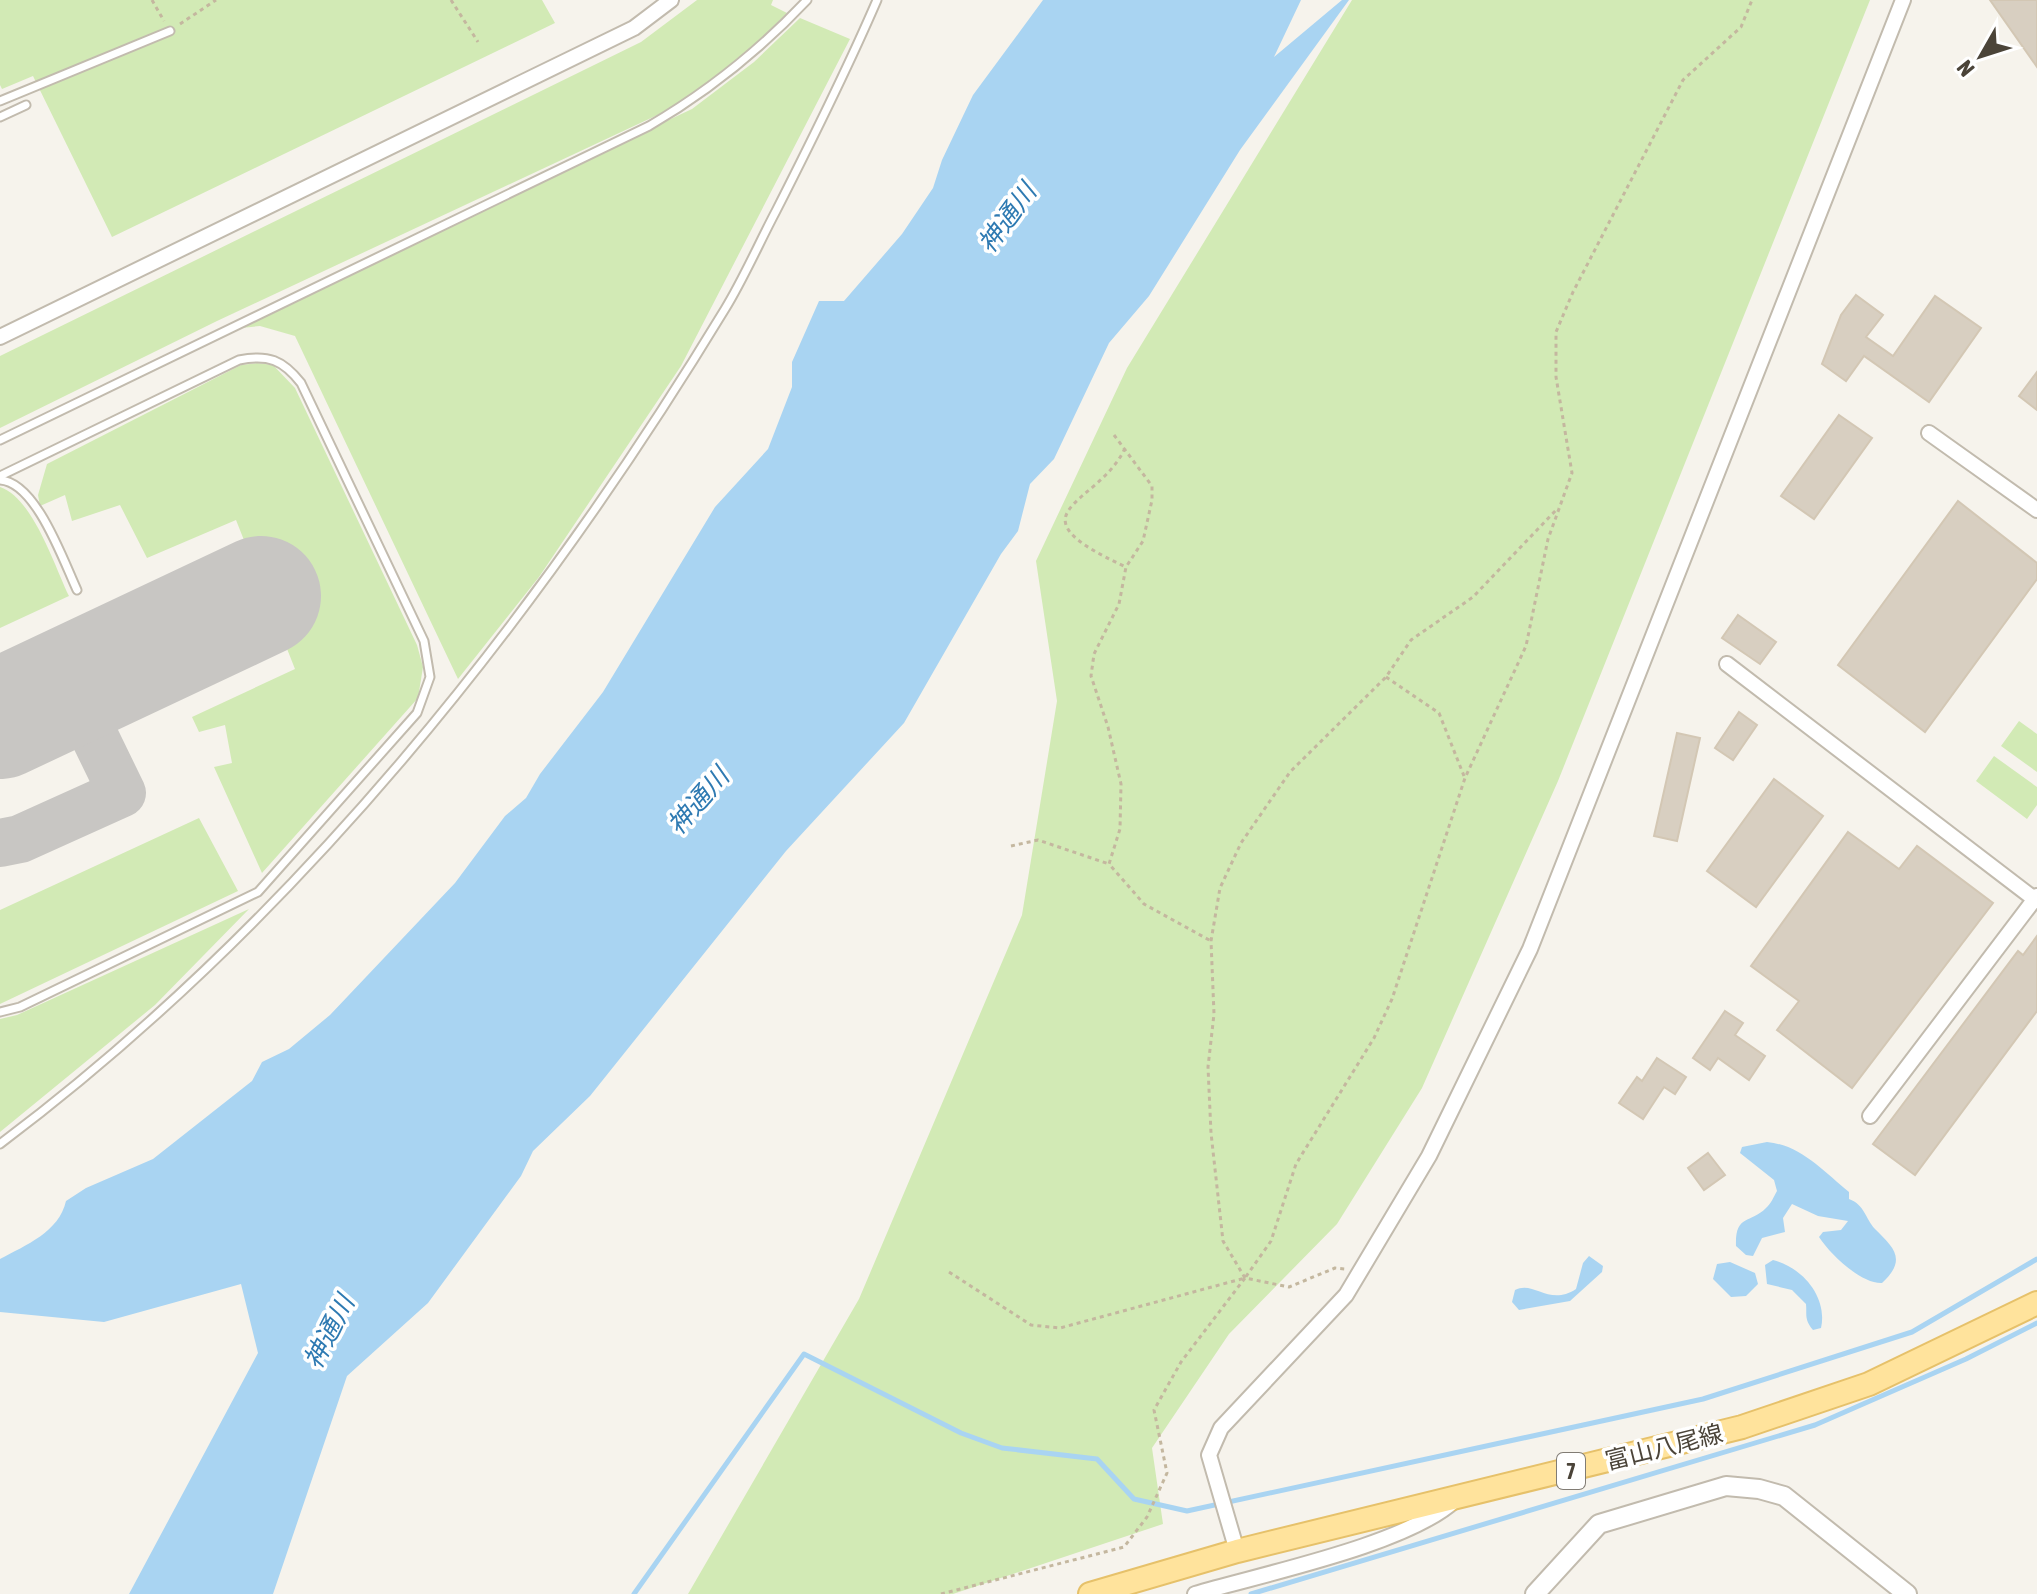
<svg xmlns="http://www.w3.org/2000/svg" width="2037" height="1594" font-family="'Asap Condensed','Noto Sans JP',sans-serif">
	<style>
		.green { fill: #d2eab5 }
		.water { fill: #a9d4f2 }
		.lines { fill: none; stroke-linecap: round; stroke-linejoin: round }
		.stream { stroke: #a9d4f2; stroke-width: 5 }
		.taxiway { stroke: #c8c6c3; stroke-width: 48 }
		.runway { stroke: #c8c6c3; stroke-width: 120 }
		.building { fill: #d8cfc1; stroke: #d3c7b4; stroke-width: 2 }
		.service-casing { stroke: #c2bbae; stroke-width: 11 }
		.minor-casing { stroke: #c2bbae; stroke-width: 18 }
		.tertiary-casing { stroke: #c2bbae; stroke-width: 22 }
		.primary-casing { stroke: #e6c16a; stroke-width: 26 }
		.path { stroke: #c4b79f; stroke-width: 3; stroke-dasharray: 4 4; stroke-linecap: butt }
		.service { stroke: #fff; stroke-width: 7 }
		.minor { stroke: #fff; stroke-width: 14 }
		.tertiary { stroke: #fff; stroke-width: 18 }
		.primary { stroke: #ffe39c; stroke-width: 22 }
		.labels { text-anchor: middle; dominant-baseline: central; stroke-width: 7; stroke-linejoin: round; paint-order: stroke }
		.shield { fill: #fff; stroke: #817c74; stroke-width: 2 }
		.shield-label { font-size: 22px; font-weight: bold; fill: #4b4439 }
		.street-label { font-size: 24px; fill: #4b4439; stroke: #fff }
		.water-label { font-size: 26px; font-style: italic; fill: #2e7ab2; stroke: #fff }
	</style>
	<rect width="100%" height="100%" fill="#f6f3ec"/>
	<!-- green -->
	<path class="green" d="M 0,0 L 542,0 L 555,23 L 112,237 L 33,76 L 2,89 L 0,85 Z
		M 697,0 L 773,0 L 771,5 L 787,13 L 744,55 L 681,104 L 217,321 L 0,428 L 0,356 L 641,42 Z
		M 1352,0 L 1870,0 L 1558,781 L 1422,1088 L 1337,1224 L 1229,1334 L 1152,1448 L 1163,1524 L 953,1594 L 688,1594 L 859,1299 L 1022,915 L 1057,701 L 1036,561 L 1127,368 Z
		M 800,18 L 850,39 L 681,366 L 539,577 L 458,679 L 295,336 L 260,326 L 221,330 L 692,109 L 754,62 Z
		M 257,363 L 273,365 L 295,388 L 417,645 L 423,667 L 418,698 L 262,873 L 214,767 L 232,763 L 225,725 L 199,732 L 192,717 L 295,669 L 236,520 L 147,558 L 120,505 L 72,521 L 65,495 L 40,506 L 38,495 L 47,464 L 241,365 Z
		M 0,487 C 33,498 54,565 69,596 L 0,628 Z
		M 2019,721 L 2037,734 L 2037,772 L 2001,746 Z
		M 1994,756 L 2037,787 L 2037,805 L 2027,819 L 1976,781 Z
		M 199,818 L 238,891 L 0,1004 L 0,910 Z
		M 249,909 L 155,1005 L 0,1132 L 0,1019 L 17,1015 Z"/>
	<!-- water -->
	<path class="water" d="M 1043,0 L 1301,0 L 1274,57 L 1342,0 L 1349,0 L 1240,150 L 1149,296 L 1109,343 L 1054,459 L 1030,484 L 1018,531 L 1001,554 L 904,723 L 786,851 L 590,1096 L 533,1151 L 521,1176 L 428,1303 L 347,1376 L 273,1594 L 129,1594 L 258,1353 L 241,1284 L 104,1322 L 0,1312 L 0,1259 C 26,1245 59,1232 66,1201 L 86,1188 L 153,1159 L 252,1081 L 262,1062 L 289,1049 L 330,1015 L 455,883 L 505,816 L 526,798 L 540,774 L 603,692 L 715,507 L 768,449 L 792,387 L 792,362 L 819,301 L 844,301 L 902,234 L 933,188 L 942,160 L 973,95 Z
		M 1767,1142 C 1801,1145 1824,1172 1849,1192 L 1849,1199 C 1865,1205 1865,1218 1875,1229 C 1893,1247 1908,1259 1882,1283 C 1861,1284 1830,1254 1819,1237 L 1823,1232 L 1841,1230 L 1848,1221 L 1818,1216 L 1792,1204 L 1783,1218 L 1785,1232 L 1762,1238 L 1753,1256 L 1746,1255 L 1736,1246 C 1735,1214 1750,1224 1766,1208 C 1771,1204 1774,1196 1777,1191 L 1774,1180 L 1740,1153 L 1742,1147 Z
		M 1589,1256 L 1603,1266 L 1602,1272 L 1570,1301 L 1519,1310 L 1512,1302 L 1515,1290 C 1534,1280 1549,1307 1576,1289 L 1583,1263 Z
		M 1773,1260 C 1802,1267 1828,1297 1821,1328 L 1813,1330 C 1804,1319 1807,1315 1806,1304 L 1792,1290 L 1767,1284 L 1765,1265 Z
		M 1730,1262 L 1755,1273 L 1758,1284 L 1746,1296 L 1731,1297 L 1713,1279 L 1717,1264 Z"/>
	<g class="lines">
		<!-- stream -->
		<path class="stream" d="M 634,1594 L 804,1354 L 961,1433 L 1002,1448 L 1097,1459 L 1134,1499 L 1187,1511 L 1703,1399 L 1912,1332 L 2037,1259
			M 1251,1594 L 1815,1425 L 1966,1359 L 2037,1323"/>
		<!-- taxiway -->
		<path class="taxiway" d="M 0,843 L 20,839 L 122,793 L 70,686"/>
		<!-- runway -->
		<path class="runway" d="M 0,719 L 261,596"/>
	</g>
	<!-- building -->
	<path class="building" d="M 1990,0 L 2037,0 L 2037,67 Z
		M 1856,295 L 1883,315 L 1866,337 L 1893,356 L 1935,296 L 1981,328 L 1929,402 L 1864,356 L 1846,381 L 1822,364 L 1841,315 Z
		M 2037,372 L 2037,410 L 2019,396 Z
		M 1839,415 L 1872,438 L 1814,519 L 1781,496 Z
		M 1958,501 L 2037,563 L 2037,579 L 1925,732 L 1838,665 Z
		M 1738,615 L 1776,642 L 1760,664 L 1722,638 Z
		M 1739,712 L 1757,725 L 1733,760 L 1715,748 Z
		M 1677,733 L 1700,738 L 1677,841 L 1654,836 Z
		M 1774,779 L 1823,816 L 1756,907 L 1707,871 Z
		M 1848,832 L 1899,869 L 1917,846 L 1993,903 L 1852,1088 L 1777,1030 L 1799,1001 L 1751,966 Z
		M 2037,936 L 2037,1011 L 1915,1175 L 1873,1144 L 2018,951 L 2023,955 Z
		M 1725,1011 L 1743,1023 L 1735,1035 L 1765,1056 L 1749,1080 L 1718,1058 L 1710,1070 L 1693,1058 Z
		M 1657,1058 L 1686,1077 L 1675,1094 L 1664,1087 L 1643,1119 L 1619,1103 L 1637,1077 L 1642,1081 Z
		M 1708,1153 L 1725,1175 L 1704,1190 L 1688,1168 Z"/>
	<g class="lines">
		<defs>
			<path id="service" d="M 0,101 L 170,31
				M 0,117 L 26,105
				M 0,440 L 649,126 C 709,91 759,51 807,0
				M 0,476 L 239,360 C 268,354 283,360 301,383 L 424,641 L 430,677 L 417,713 L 258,892 L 20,1007 L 0,1012
				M 0,480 C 36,482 63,560 77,590
				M 0,1144 C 294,923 535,622 725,309 C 744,278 759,243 776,211 C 811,142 846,72 877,0"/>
			<path id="minor" d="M 0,337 L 634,28 L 671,0
				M 1929,433 L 2037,510
				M 1727,664 L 2037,901
				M 1870,1116 L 2037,896
				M 1237,1551 L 1209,1455 L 1221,1428 L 1346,1295 L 1429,1156 L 1530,949 L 1903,0
				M 1195,1594 C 1262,1574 1405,1545 1454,1501"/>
			<path id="tertiary" d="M 1535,1594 L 1599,1524 L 1726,1486 L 1759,1489 L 1784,1496 L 1907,1594"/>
			<path id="primary" d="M 1090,1594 L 1237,1551 L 1742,1427 L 1869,1384 L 2037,1303"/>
		</defs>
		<!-- service casing -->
		<use href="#service" class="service-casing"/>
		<!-- minor casing -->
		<use href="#minor" class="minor-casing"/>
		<!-- tertiary casing -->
		<use href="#tertiary" class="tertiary-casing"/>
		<!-- primary casing -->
		<use href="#primary" class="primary-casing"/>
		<!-- path -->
		<path class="path" d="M 152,0 L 164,21
			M 451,0 L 478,42
			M 180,24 L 216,0
			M 1114,435 L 1152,486 L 1152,500 L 1143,541 L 1126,567 L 1119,604 L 1094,654 L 1091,676 L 1108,727 L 1121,784 L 1120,829 L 1109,864 L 1144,904 L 1211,941
			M 1125,448 C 1099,506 1004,511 1126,567
			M 1386,677 L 1439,713 L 1464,776
			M 1011,846 L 1038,840 L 1109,864
			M 949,1272 L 1031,1325 L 1060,1328 L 1245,1278 L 1271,1241 L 1296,1164 L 1374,1038 L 1392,999 L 1465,778 L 1526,646 L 1548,539 L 1572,473 L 1556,377 L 1556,332 L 1573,292 L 1683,80 L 1741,27 L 1752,0
			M 1245,1278 L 1223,1241 L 1211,1133 L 1208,1067 L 1214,1014 L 1211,941 L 1220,888 L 1241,843 L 1290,772 L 1386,677 L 1411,640 L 1473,597 L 1558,508
			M 941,1594 L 1124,1547 L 1147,1517 L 1167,1473 L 1154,1410 L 1181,1362 L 1245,1278 L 1289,1287 L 1335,1268 L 1345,1269"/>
		<!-- service -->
		<use href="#service" class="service"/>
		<!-- minor -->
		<use href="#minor" class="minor"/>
		<!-- tertiary -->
		<use href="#tertiary" class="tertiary"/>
		<!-- primary -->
		<use href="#primary" class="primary"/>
	</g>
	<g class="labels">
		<!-- shield labels -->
		<rect class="shield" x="1557" y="1453" width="28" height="36" rx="6"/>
		<g class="shield-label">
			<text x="1571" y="1471">7</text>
		</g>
		<!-- street labels -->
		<g class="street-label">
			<text transform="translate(1664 1447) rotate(-14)">富山八尾線</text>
		</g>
		<!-- water labels -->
		<g class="water-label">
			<text transform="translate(1007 218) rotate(-54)">神通川</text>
			<text transform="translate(698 801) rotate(-49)">神通川</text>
			<text transform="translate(329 1332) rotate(-63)">神通川</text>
		</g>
	</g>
	<!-- north arrow -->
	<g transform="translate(1981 56) rotate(231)" stroke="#ffffff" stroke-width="6" paint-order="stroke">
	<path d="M0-6L14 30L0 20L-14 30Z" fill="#4b4439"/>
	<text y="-12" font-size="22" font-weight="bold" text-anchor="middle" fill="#4b4439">N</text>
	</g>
</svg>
